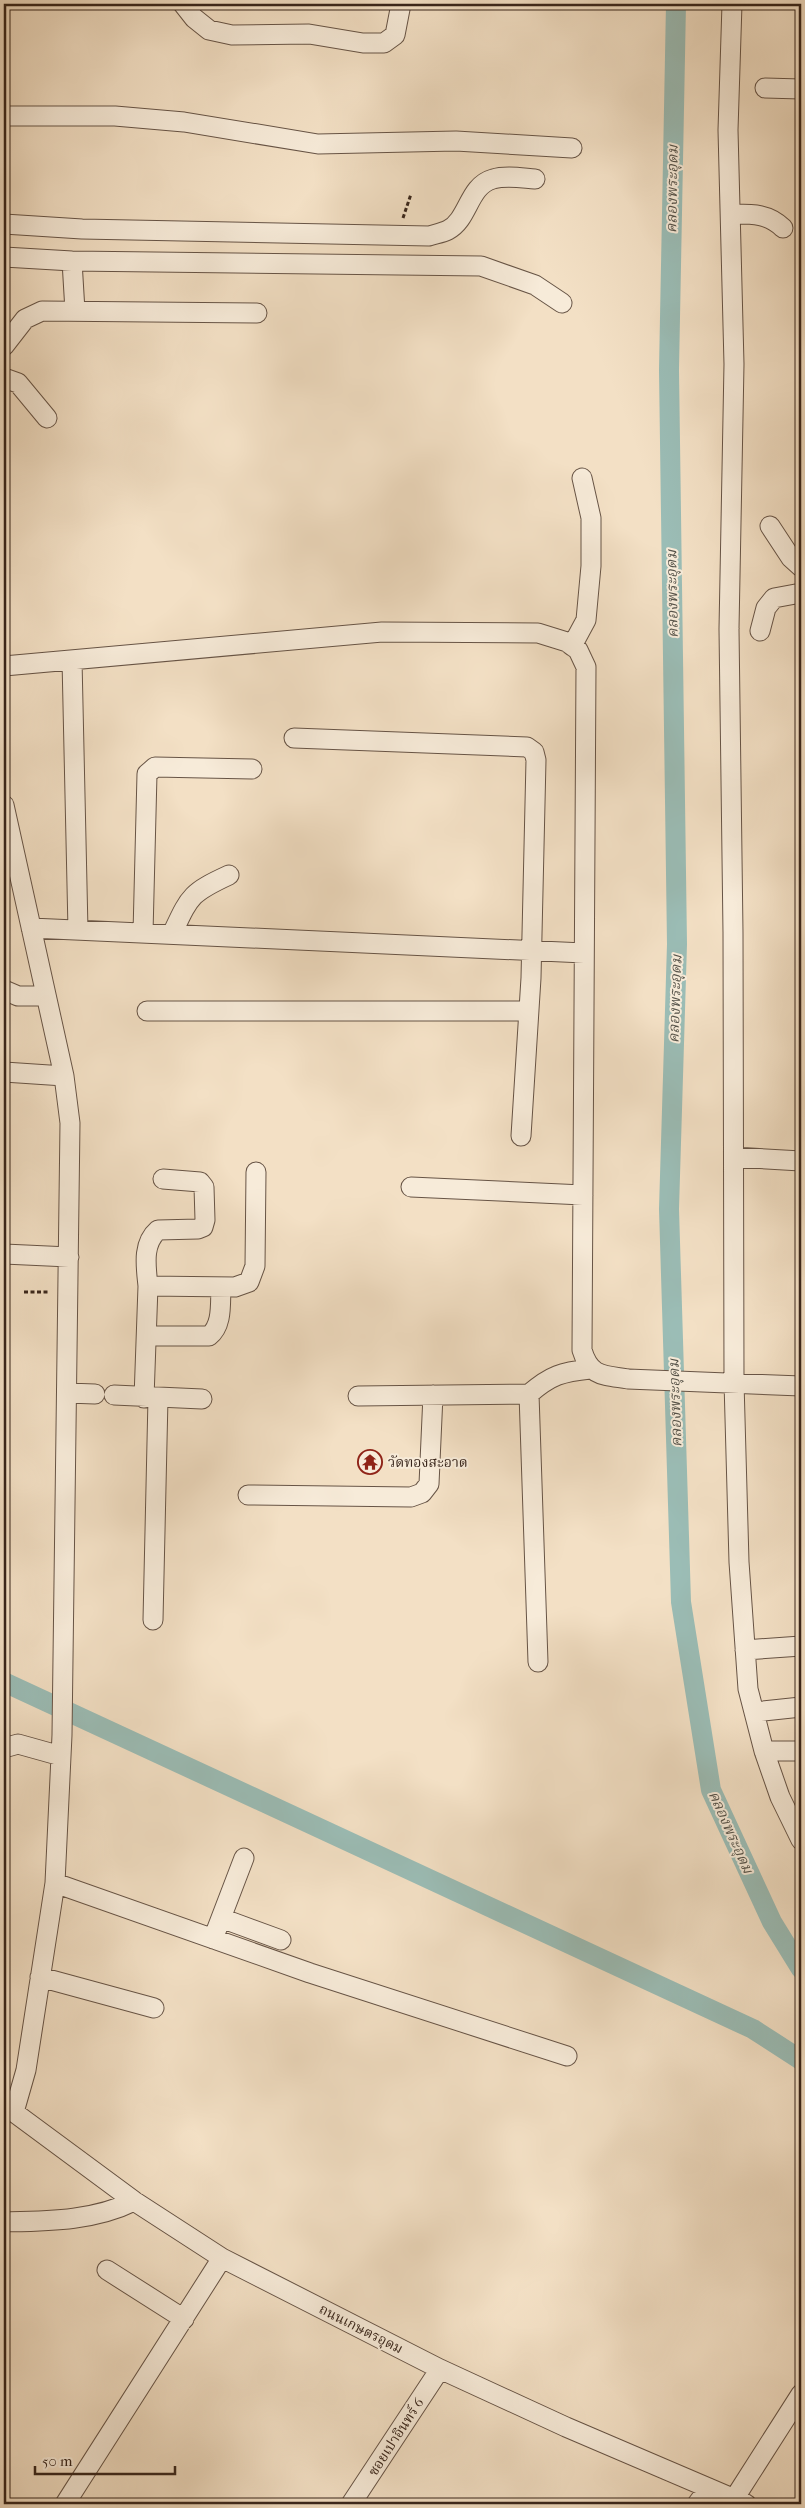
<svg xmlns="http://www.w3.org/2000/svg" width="805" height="2508" font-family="'IM FELL French Canon','Noto Serif Thai',serif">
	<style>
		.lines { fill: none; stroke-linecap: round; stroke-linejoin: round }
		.canal { stroke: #9bbdb6; stroke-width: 20 }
		.minor-casing { stroke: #675446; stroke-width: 21 }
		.path { stroke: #38251b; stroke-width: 3; stroke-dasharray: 4 2.5; stroke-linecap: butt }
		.minor { stroke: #f7ebd9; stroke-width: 19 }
		.labels { text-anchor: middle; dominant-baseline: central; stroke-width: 4; stroke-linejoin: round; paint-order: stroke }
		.poi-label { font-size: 14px; fill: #38251b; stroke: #f7ebd9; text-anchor: start }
		.street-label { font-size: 14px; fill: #38251b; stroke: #f7ebd9 }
		.water-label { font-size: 15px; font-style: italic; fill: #56534a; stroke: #f7ebd9 }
	</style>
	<rect width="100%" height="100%" fill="#f3e0c5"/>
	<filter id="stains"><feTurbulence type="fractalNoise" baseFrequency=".004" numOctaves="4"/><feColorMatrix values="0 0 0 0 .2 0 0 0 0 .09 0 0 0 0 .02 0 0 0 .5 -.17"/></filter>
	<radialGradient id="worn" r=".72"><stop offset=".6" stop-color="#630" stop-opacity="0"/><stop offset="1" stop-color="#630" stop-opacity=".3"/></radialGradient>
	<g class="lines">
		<!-- canal -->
		<path class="canal" d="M 676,4 L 669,370 L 677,944 L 669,1209 L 681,1602 L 711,1790 L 772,1922 L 801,1969
			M 4,1682 L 753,2029 L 801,2060"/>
		<defs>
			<path id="minor" d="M 183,4 L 194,18 L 209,30 L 232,35 L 309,34 L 363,43 L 384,43 L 395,35 L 401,4
				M 732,4 L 728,130 L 734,364 L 729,629 L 733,932 L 734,1382 L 739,1562 L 748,1689 L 764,1751 L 780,1797 L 801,1840
				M 765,88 L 801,89
				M 4,116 L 115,116 L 184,122 L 318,144 L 456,141 L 572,148
				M 731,214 C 751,214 768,213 783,228
				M 4,224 L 82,229 L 429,236 C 435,234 442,233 448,230 C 469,219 468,186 493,179 C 506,175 522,178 535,179
				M 4,257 L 72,261 L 481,266 L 535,285 L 562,303
				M 72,261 L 75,311
				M 4,346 L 25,319 L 42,311 L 257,313
				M 4,378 L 18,383 L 47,418
				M 770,526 L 791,558 L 801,567
				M 760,631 L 766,608 L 774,598 L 801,593
				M 572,646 L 586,620 L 591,566 L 591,518 L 582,478
				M 72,660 L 78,930
				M 4,666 L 382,632 L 538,633 L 567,642 L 578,650 L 586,667 L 582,1350 C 590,1377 603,1375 628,1379 L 801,1386
				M 294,738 L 527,747 L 534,752 L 536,760 L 531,978 L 521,1136
				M 4,805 L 64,1076 L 70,1123 L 62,1735 L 55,1883 L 26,2070 L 14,2112
				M 31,928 L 584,953
				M 143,933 L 147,774 L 155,767 L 252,769
				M 172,934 C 190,896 190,893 229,875
				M 4,990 L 18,996 L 46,996
				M 147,1011 L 529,1011
				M 4,1072 L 64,1076
				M 734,1157 L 801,1161
				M 411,1187 L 583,1195
				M 4,1254 L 69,1257
				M 148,1286 C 146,1266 142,1244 158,1230 L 198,1229 L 203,1227 L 205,1220 L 204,1187 L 200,1182 L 163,1179
				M 148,1336 L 209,1336 C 223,1325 220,1303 221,1287
				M 67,1393 L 95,1394
				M 114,1395 L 202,1399
				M 358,1396 L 529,1394
				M 144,1398 L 148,1286 L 235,1287 L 249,1282 L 255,1266 L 256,1172
				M 248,1495 L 411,1497 L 422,1493 L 429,1484 L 433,1395
				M 153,1620 L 158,1398
				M 745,1650 L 801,1646
				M 538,1662 L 529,1394 C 551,1375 562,1372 590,1369
				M 754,1712 L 801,1707
				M 4,1748 L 18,1744 L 61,1756
				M 764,1751 L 801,1751
				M 55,1883 L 310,1973 L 567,2056
				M 221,1918 L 281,1940
				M 213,1939 L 244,1858
				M 40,1977 L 154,2008
				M 4,2105 L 134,2201 L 222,2258 L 440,2369 L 566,2427 L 746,2504
				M 4,2222 C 48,2221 94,2221 134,2201
				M 107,2270 L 184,2319
				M 734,2499 L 801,2394
				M 65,2504 L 222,2258
				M 351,2504 L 440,2369
				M 697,2504 L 709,2488"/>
		</defs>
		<!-- minor casing -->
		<use href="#minor" class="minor-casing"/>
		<!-- path -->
		<path class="path" d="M 403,218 L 411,194
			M 24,1292 L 50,1292"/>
		<!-- minor -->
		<use href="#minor" class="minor"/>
	</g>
	<!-- icons -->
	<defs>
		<symbol id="temple-ring" viewBox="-11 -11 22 22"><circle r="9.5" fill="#f7ebd9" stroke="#8f2418" stroke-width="1.5"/><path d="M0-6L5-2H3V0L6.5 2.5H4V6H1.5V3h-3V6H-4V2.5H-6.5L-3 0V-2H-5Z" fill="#8f2418"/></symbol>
	</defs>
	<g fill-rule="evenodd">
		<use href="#temple-ring" x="356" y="1448" width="28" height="28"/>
	</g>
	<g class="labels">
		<!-- poi labels -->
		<g class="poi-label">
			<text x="388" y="1462">วัดทองสะอาด</text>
		</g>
		<!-- street labels -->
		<g class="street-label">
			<text transform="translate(361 2329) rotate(27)">ถนนเกษตรอุดม</text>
			<text transform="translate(396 2437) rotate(-57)">ซอยเปาอินทร์ 6</text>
		</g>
		<!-- water labels -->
		<g class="water-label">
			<text transform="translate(672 189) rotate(-89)">คลองพระอุดม</text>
			<text transform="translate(672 594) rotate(-91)">คลองพระอุดม</text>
			<text transform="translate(675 999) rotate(-88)">คลองพระอุดม</text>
			<text transform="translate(675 1403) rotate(-92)">คลองพระอุดม</text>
			<text transform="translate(731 1832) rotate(66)">คลองพระอุดม</text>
		</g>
	</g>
	<!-- margin -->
	<rect width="805" height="2508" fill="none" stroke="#f3e0c5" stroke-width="20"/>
	<rect x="5" y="5" width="795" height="2498" fill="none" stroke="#38251b" stroke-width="2.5"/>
	<rect x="10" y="10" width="785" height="2488" fill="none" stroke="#38251b"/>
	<!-- scale -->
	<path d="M35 2466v8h140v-8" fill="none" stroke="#38251b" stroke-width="2.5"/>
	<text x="42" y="2466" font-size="15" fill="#38251b" stroke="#f7ebd9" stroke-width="4" paint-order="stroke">50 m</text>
	<rect width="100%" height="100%" filter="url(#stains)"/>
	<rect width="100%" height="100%" fill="url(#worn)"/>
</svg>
